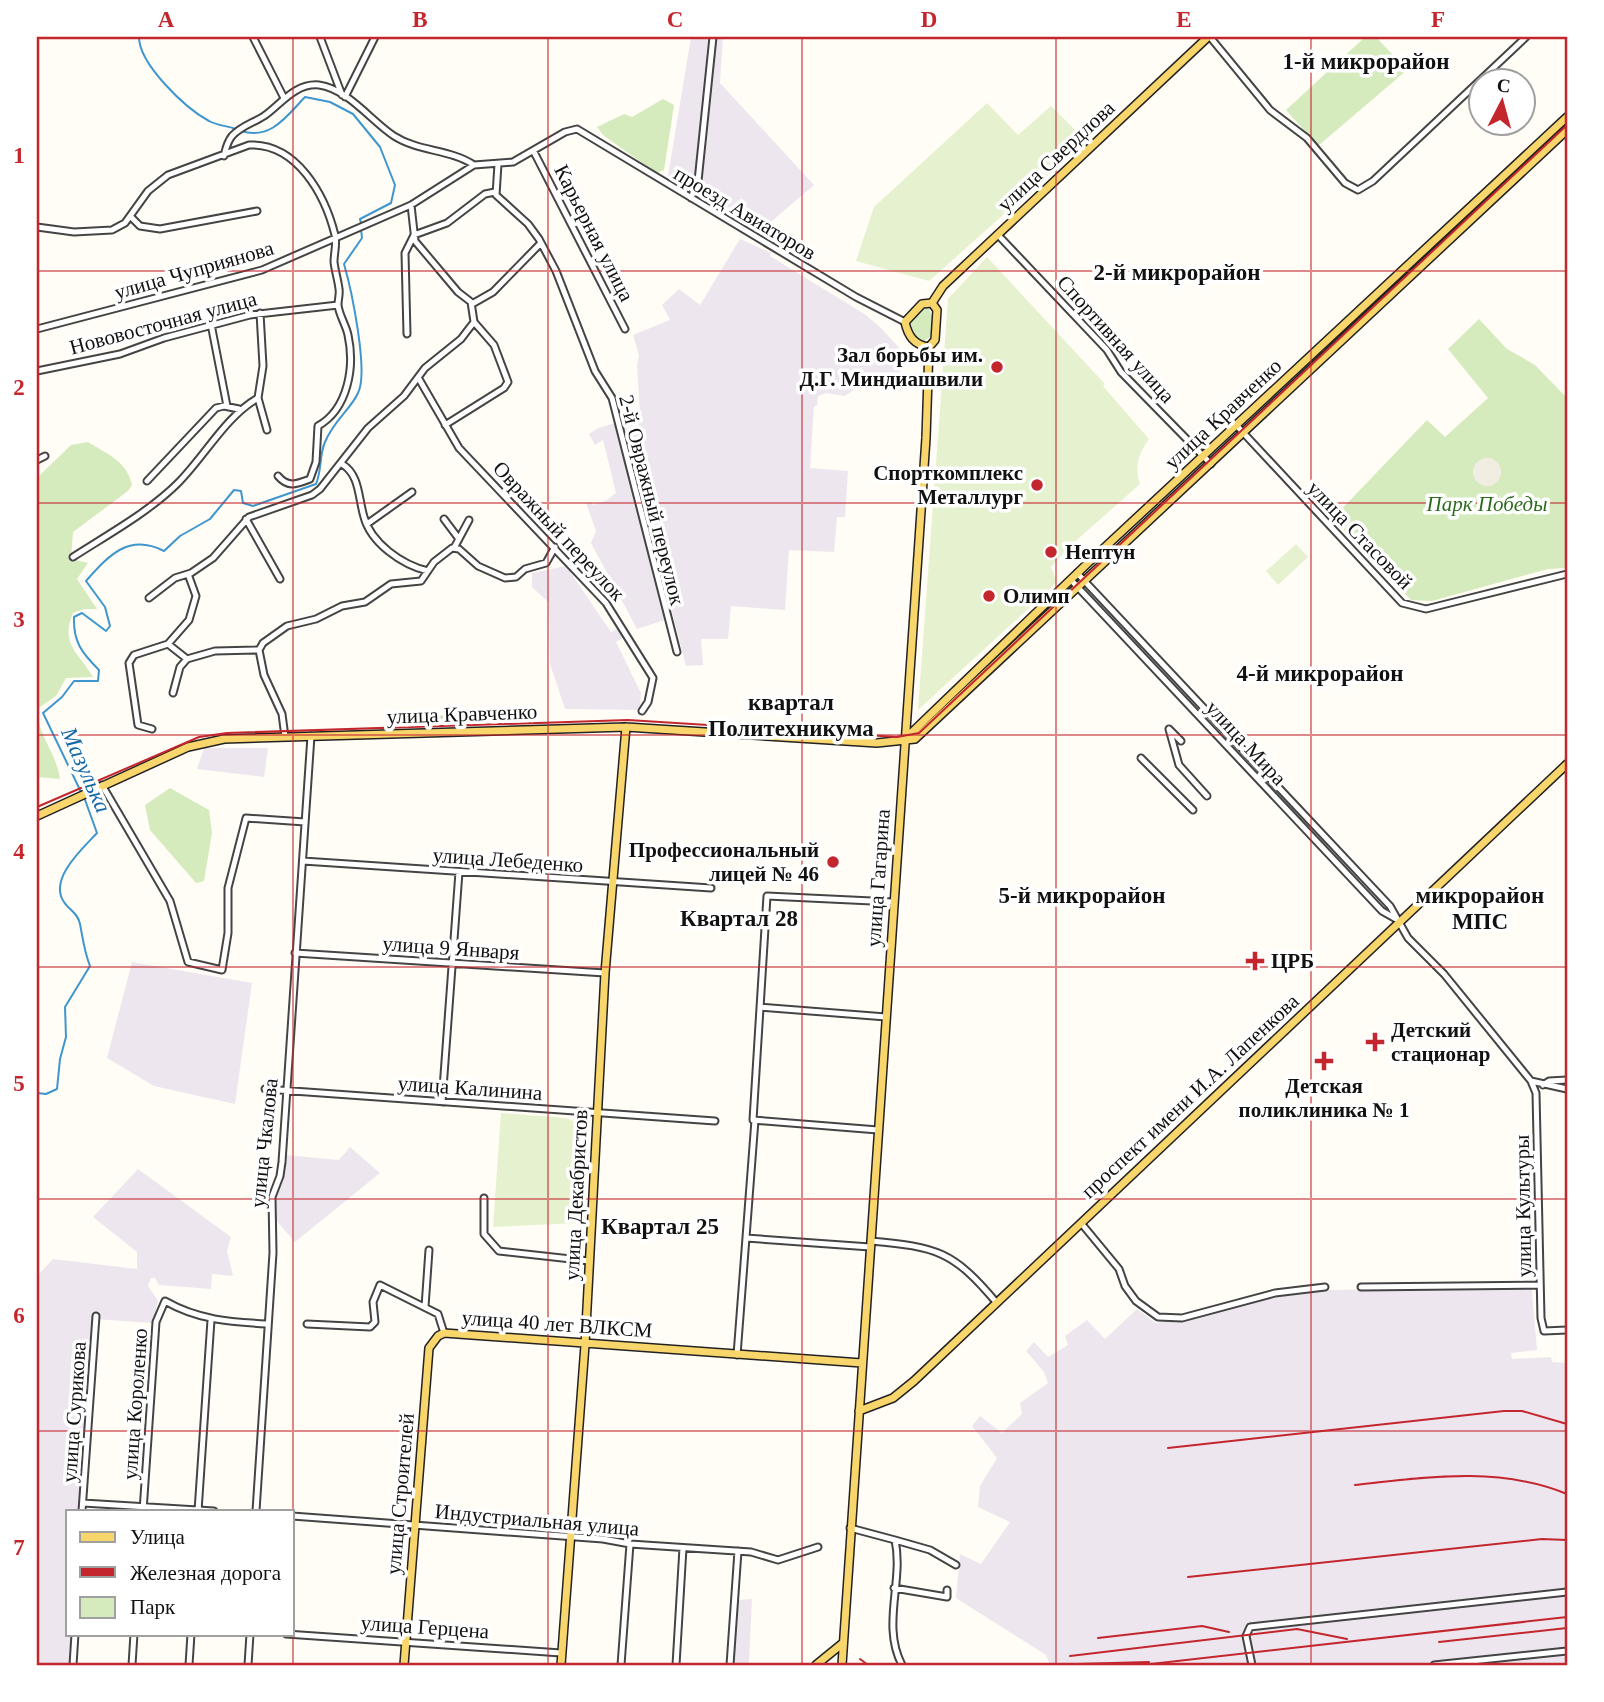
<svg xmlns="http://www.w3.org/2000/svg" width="1604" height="1702" font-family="'Times New Roman',serif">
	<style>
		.industrial { fill: #eee6ef }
		.green { fill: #d5ebbd }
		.forest { fill: #b9dc9c }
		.pitch { fill: #e6f2cf }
		.plaza { fill: #f1ede2 }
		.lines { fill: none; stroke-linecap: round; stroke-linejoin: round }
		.stream { stroke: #3f96cf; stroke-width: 2 }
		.minor-casing { stroke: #444; stroke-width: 9 }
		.major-casing { stroke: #222; stroke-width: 10 }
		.minor { stroke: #fff; stroke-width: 5 }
		.major { stroke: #f9d66b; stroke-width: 7 }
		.tram { stroke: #c4262e; stroke-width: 2 }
		.rail { stroke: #c4262e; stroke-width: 2 }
		.grid { fill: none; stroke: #c4262e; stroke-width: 2; stroke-opacity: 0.55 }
		.poi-dot { fill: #c4262e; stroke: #fff; stroke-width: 2.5 }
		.labels { text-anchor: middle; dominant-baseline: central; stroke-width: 7; stroke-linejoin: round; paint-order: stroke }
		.street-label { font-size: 21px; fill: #111; stroke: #fff }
		.poi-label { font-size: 21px; font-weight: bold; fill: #111; stroke: #fff; text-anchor: start }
		.park-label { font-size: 21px; font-style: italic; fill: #2f6b1f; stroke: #fff }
		.neighbourhood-label { font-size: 23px; font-weight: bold; fill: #111; stroke: #fff }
		.water-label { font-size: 23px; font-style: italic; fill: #1768a6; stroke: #fff }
		.neatline { fill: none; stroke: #c4262e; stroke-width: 2.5 }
		.grid-label { font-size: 23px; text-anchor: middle; font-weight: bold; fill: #c4262e }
	</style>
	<rect width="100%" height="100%" fill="#fffdf5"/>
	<!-- industrial -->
	<path class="industrial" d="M 691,37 L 723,37 L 720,83 L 814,185 L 765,227 L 761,235 L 668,176 Z
		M 740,239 L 771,253 L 770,256 L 866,315 L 882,329 L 901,350 L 899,386 L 875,384 L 871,378 L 845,396 L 826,393 L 818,396 L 817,406 L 814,406 L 810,468 L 848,471 L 845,517 L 837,517 L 834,552 L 789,550 L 785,610 L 731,606 L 728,639 L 701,639 L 703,665 L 686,666 L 622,416 L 640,412 L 637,365 L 639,355 L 633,335 L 670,320 L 662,305 L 679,289 L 700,305 Z
		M 616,423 L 665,620 L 637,629 L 591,543 L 596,531 L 586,503 L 591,502 L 593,505 L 607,500 L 616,493 L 603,440 L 595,445 L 589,434 L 598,428 Z
		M 566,566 L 611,632 L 621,627 L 625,636 L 616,642 L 641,693 L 640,710 L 565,709 L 550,664 L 549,603 L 532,587 L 532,573 Z
		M 204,748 L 268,748 L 264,777 L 197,769 Z
		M 132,962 L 252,983 L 235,1104 L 154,1086 L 107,1058 Z
		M 350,1147 L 380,1173 L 295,1242 L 274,1218 L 276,1192 L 282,1181 L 286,1155 L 339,1160 Z
		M 138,1169 L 231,1237 L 227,1251 L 233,1276 L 212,1274 L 211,1289 L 159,1285 L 155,1278 L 151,1278 L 148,1286 L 158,1301 L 153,1323 L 95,1319 L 80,1511 L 68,1511 L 68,1634 L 72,1634 L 70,1665 L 37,1665 L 37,1276 L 53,1259 L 137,1269 L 137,1252 L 93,1217 Z
		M 1531,1281 L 1537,1350 L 1511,1353 L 1512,1359 L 1551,1357 L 1552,1362 L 1567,1363 L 1567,1665 L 1050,1665 L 1046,1655 L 956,1598 L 960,1554 L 981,1564 L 1010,1522 L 978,1507 L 980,1486 L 997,1458 L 972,1426 L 980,1416 L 1002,1433 L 1022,1414 L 1020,1403 L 1048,1383 L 1044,1372 L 1026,1351 L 1034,1342 L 1048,1357 L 1068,1345 L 1065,1336 L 1087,1320 L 1105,1339 L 1137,1309 L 1156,1323 L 1209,1315 L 1274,1297 L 1324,1290 L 1416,1289 Z
		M 752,1599 L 749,1663 L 785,1665 L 733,1665 L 738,1600 Z"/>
	<!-- green -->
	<path class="green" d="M 1365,37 L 1376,37 L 1407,70 L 1318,146 L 1286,110 Z
		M 663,99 L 674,105 L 664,170 L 657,173 L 604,136 L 597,127 L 624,114 L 632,117 Z
		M 921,307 L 929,309 L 933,318 L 930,337 L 924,341 L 917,340 L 908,322 Z
		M 1479,319 L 1507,349 L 1535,365 L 1567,398 L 1567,568 L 1548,569 L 1432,601 L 1411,600 L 1333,518 L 1427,420 L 1445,437 L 1488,398 L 1448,349 Z
		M 88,442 C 107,454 127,461 132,485 L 128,491 L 73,532 L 71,559 L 88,563 L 77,579 L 97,609 L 84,609 L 73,613 C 60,644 78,652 93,677 L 66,678 L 56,696 L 37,709 C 39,739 56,751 60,779 L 37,777 L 37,478 L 71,445 Z
		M 170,788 L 209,810 L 212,833 L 204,881 L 196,883 L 150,830 L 145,805 Z"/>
	<!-- forest -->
	<path class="forest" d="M 494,712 L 493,719 L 409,722 L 402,718 Z"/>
	<!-- pitch -->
	<path class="pitch" d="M 987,103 L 1018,135 L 1051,106 L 1086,141 L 929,281 L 856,261 L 874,207 Z
		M 987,257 L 1105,384 L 1103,386 L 1149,439 C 1139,454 1134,465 1140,484 L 1069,547 L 1051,567 L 1057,582 L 918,710 L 948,299 Z
		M 1296,544 L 1308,557 L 1278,585 L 1266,571 Z
		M 501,1113 L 566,1118 L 576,1122 L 574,1155 L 583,1162 L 579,1223 L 493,1227 Z"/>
	<!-- plaza -->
	<path class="plaza" d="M1473 472a14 14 0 1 1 28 0a14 14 0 1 1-28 0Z"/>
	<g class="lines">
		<!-- stream -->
		<path class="stream" d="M 139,37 C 139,64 185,108 209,121 C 216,125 227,126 236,129
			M 241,131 C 271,140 286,117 305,97 L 330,102 L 353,114 L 380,147 L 395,185 L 391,203 L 360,219 L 361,223
			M 81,792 L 43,713 L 62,697 L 74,681 L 98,681 L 99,670 C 82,653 73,642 74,617 L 82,613 L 106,631 L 110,626 L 105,607 L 86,581 C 109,555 129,533 164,551 L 180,536 L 210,519 L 234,490 L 241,491 L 243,503 L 253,506 L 316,484 C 322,470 319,456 325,442 C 334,420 351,409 358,393 C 369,372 351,288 344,264 L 362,238 L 361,229
			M 37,1093 L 46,1094 L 57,1089 L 60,1059 L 66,1037 L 65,1007 L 90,966 C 84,951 83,939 80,924 C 78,913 69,910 64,902 C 48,879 83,848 97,833 L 84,797"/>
		<defs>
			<path id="minor" d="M 253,37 L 284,98
				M 320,37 L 342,95
				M 1210,37 L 1270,110 L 1307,138 L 1345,183 L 1358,190 L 1373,181 L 1526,37
				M 345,97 L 375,37
				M 534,152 L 625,329
				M 224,156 C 226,148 227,142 232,136 C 241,126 253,123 264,116 C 281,104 295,83 319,85 C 348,89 371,121 394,136 C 419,152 450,149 474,165
				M 498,164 L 496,195 L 528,224 L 539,239 L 556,271 L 595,371 L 612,398 L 677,652
				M 691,198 L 698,181 L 713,37
				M 411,205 L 415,241 L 458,292 L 471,302 L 474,322
				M 130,216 L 140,226 L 160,229 L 257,211
				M 37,227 L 74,232 L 112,230 L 125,223 L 148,191 L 168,175 L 249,145 C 297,143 325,195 335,235 C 337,244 334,253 334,262 C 335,271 338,280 339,289 C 340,294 338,299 338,305 C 339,315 346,325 348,335 C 355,367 348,409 318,426 L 316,462 L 310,479 C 297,484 288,488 278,476
				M 414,235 L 447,223 L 485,194 L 495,192
				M 998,235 L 1107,350 L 1121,372 L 1211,464
				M 472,304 L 493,292 L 540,244
				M 211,324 L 227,406
				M 37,329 L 262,270 L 411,205 L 474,165 L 513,162 L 565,132 L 577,129 L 856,297 L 905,322
				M 407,334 L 405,253 L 414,235
				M 37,371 L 120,354 L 164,338 L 250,315 L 338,305
				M 419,379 L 459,448 L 606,603 L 653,678 L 648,702 L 642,711
				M 258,398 L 267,430
				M 445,425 L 504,388 L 508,382 L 494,345 L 474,322
				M 1237,426 L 1402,603 L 1426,609 L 1567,574
				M 37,460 L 45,456
				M 342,464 C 360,475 358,497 364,517 C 371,543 402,565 428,571
				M 147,481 L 216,408 L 224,406 L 239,409
				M 246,519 L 280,579
				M 444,519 L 459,539
				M 367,524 L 412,492
				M 454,548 L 469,520
				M 73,557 C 107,535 149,512 178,483 C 205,456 225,417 258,398 L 263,366 L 260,313
				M 1077,573 L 1390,906 L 1408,938 L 1444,974 L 1531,1081 L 1567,1089
				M 1071,580 L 1382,911 L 1398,920
				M 149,598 L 175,578 L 191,573 L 213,558 L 249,517 L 312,495 L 320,489 L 368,428 L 404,396 L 425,368 L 461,339 L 474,322
				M 168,644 L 187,659 L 215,651 L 259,650 L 263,643 L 287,626 L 316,619 L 342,606 L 365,602 L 391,584 L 421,581 L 434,562 L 452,548 L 459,549 L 478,566 L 505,578 L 516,577 L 525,569 L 546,563 L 555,547
				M 259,650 L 264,675 L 282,714 L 285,737
				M 173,693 L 180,667 L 187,659
				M 152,729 L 138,725 L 129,663 L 134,655 L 168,644 L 189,620 L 196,596 L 188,574
				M 1181,741 L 1169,729 L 1179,765 L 1207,796
				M 1141,758 L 1193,810
				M 102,785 L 170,901 L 188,962 L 222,970 L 228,933 L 228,888 L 246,818 L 305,822
				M 303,861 L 711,888
				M 295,953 L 605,973
				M 760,1007 L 886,1017
				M 1531,1081 L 1536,1093 L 1541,1318 L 1544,1331 L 1567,1330
				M 1543,1085 L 1549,1081 L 1567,1080
				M 265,1089 L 715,1121
				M 442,1102 L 459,872
				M 753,1120 L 767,896 L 893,902
				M 753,1120 L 878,1130
				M 484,1198 L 484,1234 L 499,1251 L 589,1261
				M 1081,1223 L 1119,1269 L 1125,1286 L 1136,1301 L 1158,1317 L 1182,1318 L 1275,1293 L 1325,1287
				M 746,1238 L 870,1247
				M 871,1241 C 937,1247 953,1251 996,1302
				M 1361,1287 L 1540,1285
				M 425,1307 L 429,1250
				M 307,1324 L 370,1327 L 375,1322 L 373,1302 L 380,1285 L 438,1314 L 444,1333
				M 737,1355 L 755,1120
				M 83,1503 L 214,1511
				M 82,1511 L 96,1316
				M 143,1511 L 156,1322 L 165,1301 C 198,1320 230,1322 267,1324
				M 198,1511 L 211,1320
				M 256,1511 L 273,1253 L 272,1197 L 280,1176 L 282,1162 L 311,736
				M 292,1516 L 603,1539 L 630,1544 L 751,1552 L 778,1560 L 818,1547
				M 850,1528 L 895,1540 C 904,1581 881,1625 902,1665
				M 895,1540 L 930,1550 L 956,1565
				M 894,1588 L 947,1597 L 947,1590
				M 286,1634 L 561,1653
				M 73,1665 L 75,1634
				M 132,1665 L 134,1634
				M 189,1665 L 191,1634
				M 248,1665 L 250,1634
				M 621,1665 L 630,1544
				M 676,1665 L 683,1548
				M 730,1665 L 738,1551
				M 1252,1665 L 1246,1636 L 1250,1627 L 1567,1592
				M 1434,1665 L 1567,1651"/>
			<path id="major" d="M 932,303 L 943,286 L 1208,37
				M 932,303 L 937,310 L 935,340 L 929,347 C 914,345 908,336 905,322 L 922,304 Z
				M 905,739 L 1089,562 L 1567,117
				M 37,816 L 188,747 L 224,739 L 626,727 L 877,743 L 915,739 L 1567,130
				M 859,1411 L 893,1398 L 914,1381 L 1567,764
				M 404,1665 L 429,1348 L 438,1336 L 444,1333 L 862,1363
				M 561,1665 L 585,1345 L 605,973 L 626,727
				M 816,1665 L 843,1643
				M 842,1665 L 926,438 L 929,347"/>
		</defs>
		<!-- minor casing -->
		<use href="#minor" class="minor-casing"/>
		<!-- major casing -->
		<use href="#major" class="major-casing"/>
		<!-- minor -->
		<use href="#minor" class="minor"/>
		<!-- major -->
		<use href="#major" class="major"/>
		<!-- tram -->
		<path class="tram" d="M 37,807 L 199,737 L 227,733 L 628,720 L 897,737 L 919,733 L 1567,125"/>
		<!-- rail -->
		<path class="rail" d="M 1168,1448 L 1504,1411 L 1522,1411 L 1567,1424
			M 1355,1485 C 1427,1477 1499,1466 1567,1494
			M 1188,1577 L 1542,1539 L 1567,1540
			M 1098,1638 L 1202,1626 L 1229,1632
			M 1439,1642 L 1567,1628
			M 1070,1656 L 1297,1629 L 1347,1639
			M 860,1659 L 868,1665
			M 1076,1664 L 1149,1662
			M 1142,1665 L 1567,1617"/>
	</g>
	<!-- grid -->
	<path class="grid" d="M 293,37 L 293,1665M 548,37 L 548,1665M 802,37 L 802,1665M 1056,37 L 1056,1665M 1311,37 L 1311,1665M 37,271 L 1567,271M 37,503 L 1567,503M 37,735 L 1567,735M 37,967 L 1567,967M 37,1199 L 1567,1199M 37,1431 L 1567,1431"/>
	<!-- markers -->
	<g class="poi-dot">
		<circle cx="997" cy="367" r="7"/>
		<circle cx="1037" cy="485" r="7"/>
		<circle cx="1051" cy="552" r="7"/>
		<circle cx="989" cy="596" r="7"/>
		<circle cx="833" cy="862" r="7"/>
		<path d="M1251.5 950.5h7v7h7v7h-7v7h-7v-7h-7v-7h7z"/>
		<path d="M1371.5 1031.5h7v7h7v7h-7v7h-7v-7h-7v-7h7z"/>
		<path d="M1320.5 1050.5h7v7h7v7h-7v7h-7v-7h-7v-7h7z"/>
	</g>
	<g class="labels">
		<!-- street labels -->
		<g class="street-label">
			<text transform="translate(1056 156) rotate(-43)">улица Свердлова</text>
			<text transform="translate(745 213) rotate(31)">проезд Авиаторов</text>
			<text transform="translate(594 233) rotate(63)">Карьерная улица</text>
			<text transform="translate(194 270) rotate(-16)">улица Чуприянова</text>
			<text transform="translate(163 323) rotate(-15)">Нововосточная улица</text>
			<text transform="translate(1116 339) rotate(48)">Спортивная улица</text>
			<text transform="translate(1223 414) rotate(-43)">улица Кравченко</text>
			<text transform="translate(652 500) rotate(76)">2-й Овражный переулок</text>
			<text transform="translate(559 531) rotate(47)">Овражный переулок</text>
			<text transform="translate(1360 535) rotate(46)">улица Стасовой</text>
			<text transform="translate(462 714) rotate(-2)">улица Кравченко</text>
			<text transform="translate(1246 743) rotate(47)">улица Мира</text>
			<text transform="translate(508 860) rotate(4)">улица Лебеденко</text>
			<text transform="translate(878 878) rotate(-86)">улица Гагарина</text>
			<text transform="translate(451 948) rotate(4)">улица 9 Января</text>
			<text transform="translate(470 1088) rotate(4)">улица Калинина</text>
			<text transform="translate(1190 1096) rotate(-43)">проспект имени И.А. Лапенкова</text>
			<text transform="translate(264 1143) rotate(-84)">улица Чкалова</text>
			<text transform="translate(576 1195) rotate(-87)">улица Декабристов</text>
			<text transform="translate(1523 1206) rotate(-91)">улица Культуры</text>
			<text transform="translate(557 1324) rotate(4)">улица 40 лет ВЛКСМ</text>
			<text transform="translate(135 1404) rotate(-86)">улица Короленко</text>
			<text transform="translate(74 1412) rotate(-86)">улица Сурикова</text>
			<text transform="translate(400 1494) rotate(-85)">улица Строителей</text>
			<text transform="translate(537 1520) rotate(5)">Индустриальная улица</text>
			<text transform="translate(425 1627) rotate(4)">улица Герцена</text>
		</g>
		<!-- poi labels -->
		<g class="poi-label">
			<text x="983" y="355" text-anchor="end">Зал борьбы им.<tspan x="983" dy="24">Д.Г. Миндиашвили</tspan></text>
			<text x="1023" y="473" text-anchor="end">Спорткомплекс<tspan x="1023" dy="24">Металлург</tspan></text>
			<text x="1065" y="552">Нептун</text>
			<text x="1003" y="596">Олимп</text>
			<text x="819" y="850" text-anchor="end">Профессиональный<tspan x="819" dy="24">лицей № 46</tspan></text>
			<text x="1271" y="961">ЦРБ</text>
			<text x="1391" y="1030">Детский<tspan x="1391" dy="24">стационар</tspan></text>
			<text x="1324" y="1086" text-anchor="middle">Детская<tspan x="1324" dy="24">поликлиника № 1</tspan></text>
		</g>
		<!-- park labels -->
		<g class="park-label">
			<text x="1487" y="504">Парк Победы</text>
		</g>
		<!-- neighbourhood labels -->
		<g class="neighbourhood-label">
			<text x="1366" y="61">1-й микрорайон</text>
			<text x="1177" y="272">2-й микрорайон</text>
			<text x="1320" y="673">4-й микрорайон</text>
			<text x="791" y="702">квартал<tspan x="791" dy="26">Политехникума</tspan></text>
			<text x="1082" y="895">5-й микрорайон</text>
			<text x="1480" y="895">микрорайон<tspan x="1480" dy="26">МПС</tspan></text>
			<text x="739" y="918">Квартал 28</text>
			<text x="660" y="1226">Квартал 25</text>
		</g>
		<!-- water labels -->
		<g class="water-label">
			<text transform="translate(86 770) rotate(66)">Мазулька</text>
		</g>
	</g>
	<!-- border -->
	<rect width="1604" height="1702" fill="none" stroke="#ffffff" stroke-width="77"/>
	<!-- legend -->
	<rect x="66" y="1510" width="228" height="126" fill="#ffffff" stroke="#a0a0a0" stroke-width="2"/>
	<rect x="80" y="1532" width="35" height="10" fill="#f9d66b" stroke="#a0a0a0" stroke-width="2"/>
	<text x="130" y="1544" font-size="21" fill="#111111">Улица</text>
	<rect x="80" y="1567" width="35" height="10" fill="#c4262e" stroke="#a0a0a0" stroke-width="2"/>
	<text x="130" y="1580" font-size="21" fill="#111111">Железная дорога</text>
	<rect x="80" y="1597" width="35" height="21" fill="#d5ebbd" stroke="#a0a0a0" stroke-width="2"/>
	<text x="130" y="1614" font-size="21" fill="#111111">Парк</text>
	<!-- north arrow -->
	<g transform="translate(1502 102) rotate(6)"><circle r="33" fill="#ffffff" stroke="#a0a0a0" stroke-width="2"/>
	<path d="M0-5L12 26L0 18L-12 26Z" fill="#c4262e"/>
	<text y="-10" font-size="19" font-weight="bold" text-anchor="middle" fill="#111111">С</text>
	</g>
	<rect x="38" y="38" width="1528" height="1626" class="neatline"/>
	<g class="grid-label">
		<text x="166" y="27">A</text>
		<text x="420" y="27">B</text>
		<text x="675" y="27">C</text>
		<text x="929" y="27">D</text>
		<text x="1184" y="27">E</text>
		<text x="1438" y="27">F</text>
		<text x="19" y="163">1</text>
		<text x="19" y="395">2</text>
		<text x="19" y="627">3</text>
		<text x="19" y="859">4</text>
		<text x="19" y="1091">5</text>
		<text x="19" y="1323">6</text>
		<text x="19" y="1555">7</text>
	</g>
</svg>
